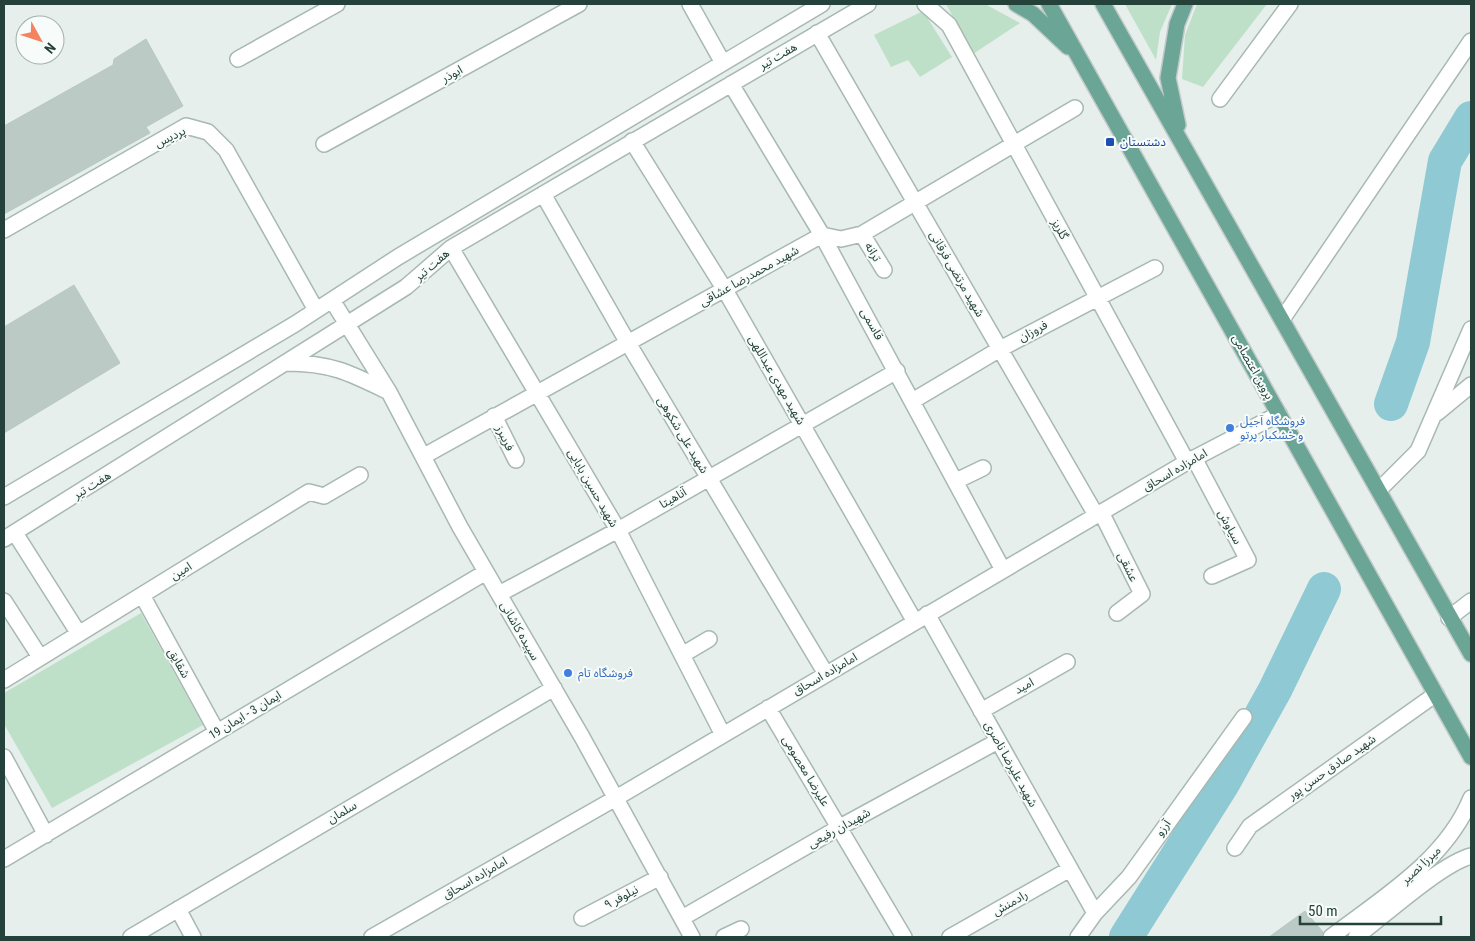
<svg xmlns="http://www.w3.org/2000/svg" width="1475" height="941" font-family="'Roboto Condensed','Noto Sans Arabic',sans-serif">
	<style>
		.green { fill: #bfe0c8 }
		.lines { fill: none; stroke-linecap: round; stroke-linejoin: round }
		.river { stroke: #8ec9d4; stroke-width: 34 }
		.building { fill: #bbcac4; stroke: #b8c9c2 }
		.minor-casing { stroke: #a8b8b2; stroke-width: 18 }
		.major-casing { stroke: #c2cac8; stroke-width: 18 }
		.minor { stroke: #fff; stroke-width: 15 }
		.major { stroke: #6aa596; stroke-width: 15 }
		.transit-dot { fill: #1a4fb4; stroke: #f7fbf9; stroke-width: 2 }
		.shop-dot { fill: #3f7fe0; stroke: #f7fbf9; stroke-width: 2 }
		.labels { text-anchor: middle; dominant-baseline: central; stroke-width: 4; stroke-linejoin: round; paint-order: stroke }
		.street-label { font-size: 12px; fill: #24423a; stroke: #f7fbf9 }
		.transit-label { font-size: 12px; fill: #164399; stroke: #f7fbf9; text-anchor: start }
		.shop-label { font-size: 12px; fill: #366cbe; stroke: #f7fbf9; text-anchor: start }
	</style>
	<rect width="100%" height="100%" fill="#e6efeb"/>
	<!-- green -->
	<path class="green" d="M 946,4 L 985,4 L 1020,23 L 973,54 Z
		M 1125,4 L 1172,4 L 1160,32 L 1156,60 Z
		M 1197,4 L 1267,4 L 1203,87 L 1182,79 L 1185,35 Z
		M 923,11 L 952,57 L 920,77 L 908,60 L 891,67 L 874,35 Z
		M 141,613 L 203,725 L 52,808 L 4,724 L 4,693 Z"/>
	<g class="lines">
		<!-- river -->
		<path class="river" d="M 1391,404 L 1413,342 L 1445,161 L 1471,118
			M 1126,937 L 1222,785 L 1275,690 L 1324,589"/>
	</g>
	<!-- building -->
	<path class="building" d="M 146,39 L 183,106 L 146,127 L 150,133 L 4,214 L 4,126 L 113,65 L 114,59 Z
		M 74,285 L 120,363 L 4,433 L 4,327 Z
		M 1305,911 L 1323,932 L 1322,937 L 1269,937 Z"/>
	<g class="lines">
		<defs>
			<path id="minor" d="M 690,4 L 723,63
				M 925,4 L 949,25 L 1187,462
				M 817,33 L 1096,515
				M 238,59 L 337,4
				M 731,84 L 822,235 L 1003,570
				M 1220,99 L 1290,4
				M 632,141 L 725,290 L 915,622
				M 324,144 L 579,4
				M 543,194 L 628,343 L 826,674
				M 4,230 L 186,126 L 208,132 L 226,150 L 316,310
				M 862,234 L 884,270
				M 451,248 L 618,530 L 723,735
				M 332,300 L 389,392 L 460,527 L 582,737 L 692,937
				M 1283,318 L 1471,41
				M 287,363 C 331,363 350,373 389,392
				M 914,400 L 1000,349 L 1155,268
				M 1437,413 L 1471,385
				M 494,416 L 516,460
				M 424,456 L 822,235 L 841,239 L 862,234 L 1075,108
				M 1194,458 L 1248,560 L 1212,576
				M 956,481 L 983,468
				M 1379,490 L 1418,451 L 1471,329
				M 4,497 L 295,324 L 398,257 L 822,4
				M 1101,512 L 1142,594 L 1117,613
				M 15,533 L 79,634
				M 4,539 L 406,287 L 451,248 L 868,4
				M 499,594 L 618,530 L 897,371
				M 142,595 L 217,732
				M 4,601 L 40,657
				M 927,614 L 1095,913
				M 1449,618 L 1471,601
				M 682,655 L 709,639
				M 4,680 L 309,492 L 324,496 L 360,475
				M 768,708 L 904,937
				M 981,711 L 1067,662
				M 4,757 L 46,835
				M 1235,848 L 1250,826 L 1436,694
				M 4,859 L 486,572
				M 178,909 L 193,937
				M 582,918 L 660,877
				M 682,918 L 840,827 L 998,741
				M 131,937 L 554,688
				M 372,937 L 616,798 L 1187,462 L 1279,414
				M 724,937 L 741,929
				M 950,937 L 1070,869
				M 1078,937 L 1095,913 L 1129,877 L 1244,717
				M 1331,937 C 1382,898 1446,860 1471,798
				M 1356,937 C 1384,916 1441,864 1471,856"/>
			<path id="major" d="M 1016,4 L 1033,14 L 1068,47
				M 1049,4 L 1471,757
				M 1103,4 L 1471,654
				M 1178,125 L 1168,78 L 1177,24 L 1185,4"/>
		</defs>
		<!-- minor casing -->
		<use href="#minor" class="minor-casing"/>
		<!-- major casing -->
		<use href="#major" class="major-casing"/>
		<!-- minor -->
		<use href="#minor" class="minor"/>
		<!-- major -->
		<use href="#major" class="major"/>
	</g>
	<!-- markers -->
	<rect class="transit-dot" x="1105" y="137" width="10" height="10" rx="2.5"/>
	<g class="shop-dot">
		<circle cx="1230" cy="428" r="5"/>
		<circle cx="568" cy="673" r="5"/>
	</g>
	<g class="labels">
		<!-- street labels -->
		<g class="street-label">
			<text transform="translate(778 56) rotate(-30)">هفت تیر</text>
			<text transform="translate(452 74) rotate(-29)">ابوذر</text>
			<text transform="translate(170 137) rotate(-26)">پردیس</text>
			<text transform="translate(1060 229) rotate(61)">گلریز</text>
			<text transform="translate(873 252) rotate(59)">ترانه</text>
			<text transform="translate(432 265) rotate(-41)">هفت تیر</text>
			<text transform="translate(957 274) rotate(60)">شهید مرتضی فرقانی</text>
			<text transform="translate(749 276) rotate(-29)">شهید محمدرضا عشاقی</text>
			<text transform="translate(872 324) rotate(61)">قاسمی</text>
			<text transform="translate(1033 331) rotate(-28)">فروزان</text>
			<text transform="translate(1253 367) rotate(61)">پروین اعتصامی</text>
			<text transform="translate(777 380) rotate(60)">شهید مهدی عبداللهی</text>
			<text transform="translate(683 435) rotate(59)">شهید علی شکوهی</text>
			<text transform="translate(505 438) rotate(64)">فریبرز</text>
			<text transform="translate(1175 470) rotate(-30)">امامزاده اسحاق</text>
			<text transform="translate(92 485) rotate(-32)">هفت تیر</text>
			<text transform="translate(593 488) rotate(60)">شهید حسین بابایی</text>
			<text transform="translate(673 498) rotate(-30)">آناهیتا</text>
			<text transform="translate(1230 527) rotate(62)">سیاوش</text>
			<text transform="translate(1128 567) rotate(64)">عشقی</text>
			<text transform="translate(181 571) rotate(-32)">امین</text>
			<text transform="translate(520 631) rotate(60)">سپیده کاشانی</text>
			<text transform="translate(179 663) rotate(61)">شقایق</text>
			<text transform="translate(825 674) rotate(-30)">امامزاده اسحاق</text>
			<text transform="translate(1024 686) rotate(-29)">امید</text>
			<text transform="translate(245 715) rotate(-31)">ایمان 3 - ایمان 19</text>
			<text transform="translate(1011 764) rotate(61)">شهید علیرضا ناصری</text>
			<text transform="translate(1332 767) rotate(-35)">شهید صادق حسن پور</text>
			<text transform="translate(806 771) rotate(59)">علیرضا معصومی</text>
			<text transform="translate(342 812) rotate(-30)">سلمان</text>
			<text transform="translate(839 828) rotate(-29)">شهیدان رفیعی</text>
			<text transform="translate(1163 828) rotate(-54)">آرزو</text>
			<text transform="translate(1421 865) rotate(-43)">میرزا نصیر</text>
			<text transform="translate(475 878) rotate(-30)">امامزاده اسحاق</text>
			<text transform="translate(621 897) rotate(-28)">نیلوفر ۹</text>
			<text transform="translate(1010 903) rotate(-30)">رادمنش</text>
		</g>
		<!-- transit labels -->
		<g class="transit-label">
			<text x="1120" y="142">دشتستان</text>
		</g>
		<!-- shop labels -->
		<g class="shop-label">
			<text x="1240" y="421">فروشگاه آجیل<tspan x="1240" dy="14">و خشکبار پرتو</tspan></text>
			<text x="578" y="673">فروشگاه تام</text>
		</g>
	</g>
	<!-- border -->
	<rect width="1475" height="941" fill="none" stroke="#24423a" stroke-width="10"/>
	<!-- north arrow -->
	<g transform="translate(40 40) rotate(130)"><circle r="24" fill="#f7fbf9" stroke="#a3b1ad"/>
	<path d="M0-4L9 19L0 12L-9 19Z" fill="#f4845f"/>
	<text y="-8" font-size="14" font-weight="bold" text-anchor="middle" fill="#24423a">N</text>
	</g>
	<!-- scale -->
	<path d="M1300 916v8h141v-8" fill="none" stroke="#24423a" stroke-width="2.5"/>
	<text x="1308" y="916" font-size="15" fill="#24423a" stroke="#f7fbf9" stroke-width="4" paint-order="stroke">50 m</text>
</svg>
